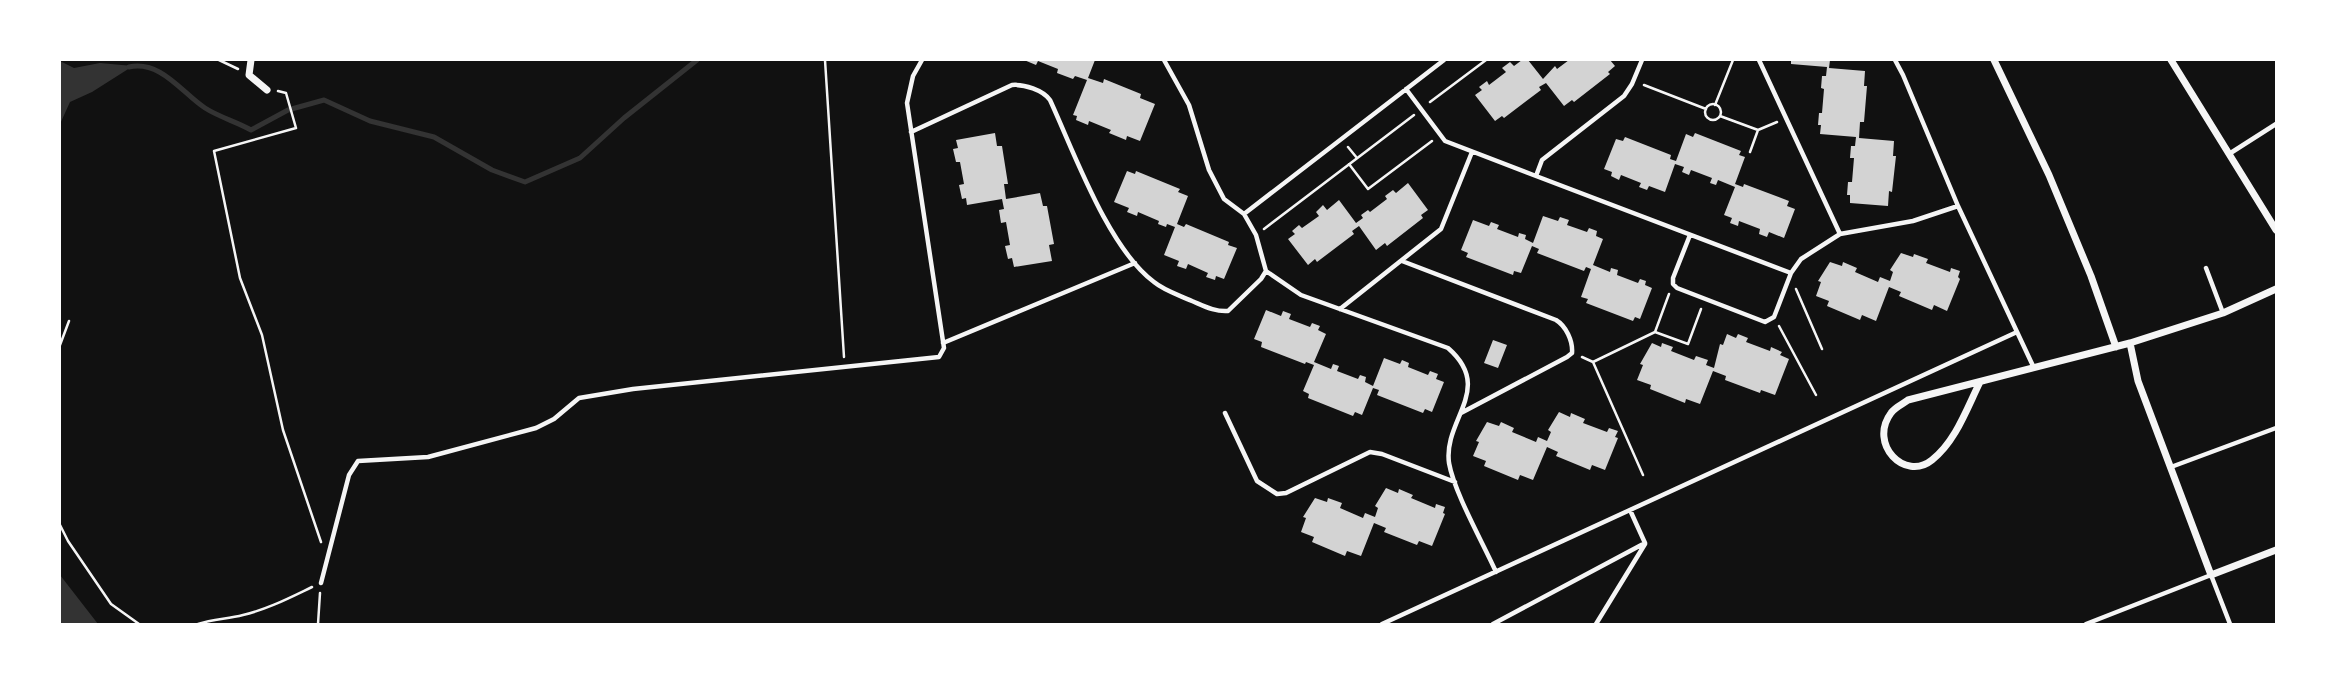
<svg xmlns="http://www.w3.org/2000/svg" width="2336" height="684" font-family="'IBM Plex Sans',sans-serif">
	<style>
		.water { fill: #333 }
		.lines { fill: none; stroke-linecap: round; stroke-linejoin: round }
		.stream { stroke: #333; stroke-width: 5 }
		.building { fill: #d3d3d3 }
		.path { stroke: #f5f5f5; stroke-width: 2.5 }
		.service { stroke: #f5f5f5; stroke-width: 4.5 }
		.minor { stroke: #f5f5f5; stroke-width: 7 }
	</style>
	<rect width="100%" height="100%" fill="#111"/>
	<!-- water -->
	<path class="water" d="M 60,61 L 74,68 L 100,63 L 133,66 L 92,92 L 70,102 L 60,124 Z
		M 60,575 L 98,624 L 60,624 Z"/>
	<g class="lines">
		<!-- stream -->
		<path class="stream" d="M 129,67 C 161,60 182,93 205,108 C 219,117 237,122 251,130 L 288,110 L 324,100 L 370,121 L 434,137 L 492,170 L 525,182 L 580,158 L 624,118 L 697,60"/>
	</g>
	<!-- building -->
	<path class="building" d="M 1024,60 L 1095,60 L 1088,78 L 1103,83 L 1104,79 L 1141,94 L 1140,98 L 1155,104 L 1140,141 L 1127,136 L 1126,140 L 1109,133 L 1111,130 L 1089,121 L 1088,125 L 1076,120 L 1077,116 L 1073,115 L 1087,80 L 1075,76 L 1073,79 L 1057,73 L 1058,69 L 1038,61 L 1036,65 Z
		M 1522,60 L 1528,60 L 1543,79 L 1555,66 L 1557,69 L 1569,60 L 1610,60 L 1615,66 L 1608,72 L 1610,74 L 1574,102 L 1572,100 L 1564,106 L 1546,83 L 1539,87 L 1541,90 L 1504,118 L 1502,116 L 1495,121 L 1475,95 L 1482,90 L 1479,87 L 1487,81 L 1489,85 L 1506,72 L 1502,68 L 1510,62 L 1514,66 Z
		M 1791,60 L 1830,60 L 1829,68 L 1865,71 L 1864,86 L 1867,86 L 1864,122 L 1860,122 L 1859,138 L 1894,141 L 1893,156 L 1896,156 L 1892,192 L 1889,191 L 1888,206 L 1850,203 L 1850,195 L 1847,195 L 1848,182 L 1852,182 L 1854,158 L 1850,158 L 1851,146 L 1855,146 L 1856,137 L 1820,134 L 1821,125 L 1818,125 L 1819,113 L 1822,113 L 1824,89 L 1821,88 L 1822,76 L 1826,76 L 1827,67 L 1791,64 Z
		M 995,133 L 997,146 L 1002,146 L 1008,184 L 1004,184 L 1006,199 L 1040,193 L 1043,206 L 1047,206 L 1054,244 L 1049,245 L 1052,261 L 1014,267 L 1012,258 L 1008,259 L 1005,246 L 1010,245 L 1006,222 L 1001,223 L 999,210 L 1004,209 L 1002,199 L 967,205 L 966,198 L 962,199 L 959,185 L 964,184 L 960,162 L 956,162 L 953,149 L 958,148 L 956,140 Z
		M 1695,133 L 1741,151 L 1739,155 L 1745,157 L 1735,184 L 1743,187 L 1744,184 L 1789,201 L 1787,206 L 1795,209 L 1784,238 L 1769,232 L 1767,237 L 1759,234 L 1760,229 L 1739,221 L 1738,226 L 1730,223 L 1732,218 L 1724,215 L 1735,187 L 1718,180 L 1716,185 L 1710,183 L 1712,178 L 1691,170 L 1689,175 L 1682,172 L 1684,167 L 1675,164 L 1665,192 L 1649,186 L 1647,190 L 1639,187 L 1641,183 L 1621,175 L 1619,180 L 1611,176 L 1612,172 L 1604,169 L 1616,139 L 1623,141 L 1625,137 L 1671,155 L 1670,159 L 1676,161 L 1686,134 L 1693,137 Z
		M 1127,171 L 1135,174 L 1136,171 L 1180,189 L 1178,192 L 1188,196 L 1177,224 L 1184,227 L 1186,224 L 1229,242 L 1228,245 L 1237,248 L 1224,279 L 1216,276 L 1215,280 L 1206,277 L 1208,273 L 1188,264 L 1186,269 L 1177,266 L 1179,261 L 1164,255 L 1175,227 L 1167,224 L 1166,227 L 1158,224 L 1159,221 L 1138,212 L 1137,216 L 1127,212 L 1129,208 L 1114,202 Z
		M 1408,183 L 1428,210 L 1421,215 L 1423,218 L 1387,246 L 1385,243 L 1376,250 L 1359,226 L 1352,231 L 1354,234 L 1317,262 L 1315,259 L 1308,265 L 1288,239 L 1295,234 L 1292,231 L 1299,225 L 1302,228 L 1319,216 L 1316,212 L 1323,205 L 1327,210 L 1339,200 L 1356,223 L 1363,218 L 1361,215 L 1368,210 L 1370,212 L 1387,199 L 1385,196 L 1393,190 L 1396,193 Z
		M 1543,216 L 1558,221 L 1560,217 L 1569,220 L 1567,225 L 1587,232 L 1589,228 L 1597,231 L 1596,236 L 1603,239 L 1593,265 L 1610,272 L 1611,268 L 1618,270 L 1617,275 L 1638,283 L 1640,279 L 1646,281 L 1645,285 L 1652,288 L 1640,319 L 1635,317 L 1633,321 L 1586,303 L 1588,299 L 1581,297 L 1591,269 L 1586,267 L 1584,271 L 1537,253 L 1539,249 L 1532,246 L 1521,273 L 1514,271 L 1513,275 L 1466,257 L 1468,253 L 1461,250 L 1473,220 L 1489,226 L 1491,222 L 1499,225 L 1497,229 L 1518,237 L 1519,233 L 1526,235 L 1525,239 L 1533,243 Z
		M 1901,253 L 1913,257 L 1914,254 L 1928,259 L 1926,263 L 1950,272 L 1951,268 L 1960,271 L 1958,277 L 1960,279 L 1947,311 L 1934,305 L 1932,310 L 1899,296 L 1901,292 L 1889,287 L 1876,321 L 1862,315 L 1860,320 L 1827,306 L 1829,301 L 1816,296 L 1821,282 L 1818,281 L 1830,262 L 1842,266 L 1843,262 L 1857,268 L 1855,272 L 1878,282 L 1880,277 L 1890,281 L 1893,272 L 1890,270 Z
		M 1266,310 L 1281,316 L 1283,311 L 1291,314 L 1289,319 L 1310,327 L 1312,323 L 1320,326 L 1318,330 L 1326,334 L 1314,362 L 1331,369 L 1333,364 L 1339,366 L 1337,371 L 1358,379 L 1360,375 L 1366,377 L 1365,382 L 1373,386 L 1384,358 L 1400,364 L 1402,360 L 1409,363 L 1408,367 L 1428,375 L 1430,371 L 1438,374 L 1436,379 L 1444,382 L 1432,412 L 1425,409 L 1423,413 L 1377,395 L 1379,390 L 1373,388 L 1362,415 L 1355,412 L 1353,416 L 1308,398 L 1309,394 L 1303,391 L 1314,365 L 1306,362 L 1305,364 L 1261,347 L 1262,342 L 1254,339 Z
		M 1727,334 L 1736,338 L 1738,334 L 1748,338 L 1746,342 L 1770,351 L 1771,347 L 1782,352 L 1780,355 L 1789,359 L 1775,395 L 1761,390 L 1760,393 L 1725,380 L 1726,376 L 1713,371 L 1700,404 L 1686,399 L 1685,403 L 1650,389 L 1651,385 L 1637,380 L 1643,365 L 1640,364 L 1652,343 L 1661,347 L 1662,343 L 1673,347 L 1671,351 L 1694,360 L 1696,356 L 1708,360 L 1706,365 L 1714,368 L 1720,344 L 1723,345 Z
		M 1493,340 L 1507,345 L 1498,368 L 1484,363 Z
		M 1559,412 L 1570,417 L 1571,413 L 1585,419 L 1583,423 L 1607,432 L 1609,428 L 1618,431 L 1615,437 L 1618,438 L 1605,470 L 1592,465 L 1590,470 L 1556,456 L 1558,452 L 1547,447 L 1533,480 L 1520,475 L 1518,480 L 1484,466 L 1486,461 L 1473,456 L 1479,442 L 1476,441 L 1487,422 L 1499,426 L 1501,422 L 1514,428 L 1512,432 L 1536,442 L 1538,437 L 1547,441 L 1551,432 L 1548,430 Z
		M 1386,488 L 1398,493 L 1399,489 L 1413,495 L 1411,498 L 1435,508 L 1436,504 L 1445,507 L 1443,513 L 1445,514 L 1432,546 L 1419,541 L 1417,545 L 1384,532 L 1386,528 L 1374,523 L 1361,556 L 1347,551 L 1345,556 L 1312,542 L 1314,537 L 1301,532 L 1306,518 L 1303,517 L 1315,498 L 1327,502 L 1328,498 L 1342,503 L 1340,508 L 1363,518 L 1365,513 L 1375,517 L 1378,508 L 1375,506 Z"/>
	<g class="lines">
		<!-- path -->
		<path class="path" d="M 219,60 L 238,69
			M 825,60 L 844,357
			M 1644,85 L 1706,109
			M 278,91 L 286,93 L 296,128 L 214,151 L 240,278 L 262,335 L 283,430 L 321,542
			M 1430,102 L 1486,60
			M1705 112a8 8 0 1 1 16 0a8 8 0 1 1-16 0Z
			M 1715,105 L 1733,60
			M 1720,116 L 1758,130 L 1777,122
			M 1348,147 L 1357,158
			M 1750,152 L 1758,130
			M 1349,164 L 1368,189 L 1432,141
			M 1264,229 L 1414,115
			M 1796,289 L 1822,349
			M 1779,326 L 1816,395
			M 1655,332 L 1688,344 L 1701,309
			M 60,345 L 69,321
			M 1582,357 L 1593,362 L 1643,475
			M 1593,362 L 1655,332 L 1669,294
			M 60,525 L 68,541 L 111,604 L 139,624
			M 198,624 C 213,619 228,619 243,615 C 268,609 289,598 312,587
			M 318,624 L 320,593"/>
		<!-- service -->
		<path class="service" d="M 1164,60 L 1189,105 L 1209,170 L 1224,199 L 1244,214 L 1444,60
			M 1759,60 L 1840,234 L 1913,221 L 1958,206
			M 1895,60 L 1903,75 L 1958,206 L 2034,368
			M 1406,89 L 1445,141 L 1536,176 L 1542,160 L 1624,96 L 1632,84 L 1642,60
			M 911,132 L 1012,85 C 1024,84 1043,90 1050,100 C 1074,152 1108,248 1154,282 C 1165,291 1179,295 1192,301 C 1204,306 1215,312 1228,311 L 1261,279 L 1266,271 L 1256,235 L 1244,214
			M 2229,154 L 2276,124
			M 1536,176 L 1791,273 L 1801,259 L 1840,234
			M 1690,235 L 1673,278 L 1673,284 L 1677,288 L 1765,322 L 1774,317 L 1791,273
			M 1402,261 L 1556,320 C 1566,326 1573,341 1572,353 L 1567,357 L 1461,413
			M 2206,268 L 2223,313
			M 1266,271 L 1301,295 L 1448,348 C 1495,389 1443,419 1449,463 C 1454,492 1483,543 1496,572
			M 1340,309 L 1441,229 L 1472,152
			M 943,343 L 1135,263
			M 1225,413 L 1257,481 L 1277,494 L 1286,493 L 1370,452 L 1382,454 L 1455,482
			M 2171,467 L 2276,428
			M 321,583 L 349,475 L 358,461 L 428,457 L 536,428 L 554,419 L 579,398 L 633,389 L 939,357 L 944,348 L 907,103 L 913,76 L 922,60
			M 1382,624 L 2017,332
			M 1493,624 L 1645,543 L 1630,510
			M 1596,624 L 1645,544
			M 2086,624 L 2211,575 L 2230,624"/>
		<!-- minor -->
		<path class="minor" d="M 251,60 L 249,75 L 267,90
			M 1994,60 L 2049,175 L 2091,276 L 2116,347
			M 2171,60 L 2276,230
			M 2130,343 L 2138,381 L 2211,575 L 2276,550
			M 1980,382 C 1967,408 1956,441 1932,460 C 1905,482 1868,444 1891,413 C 1895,407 1903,404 1908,400 L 2130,343 L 2223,313 L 2276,289"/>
	</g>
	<!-- border -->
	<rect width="2336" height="684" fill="none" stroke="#ffffff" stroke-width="122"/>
</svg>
